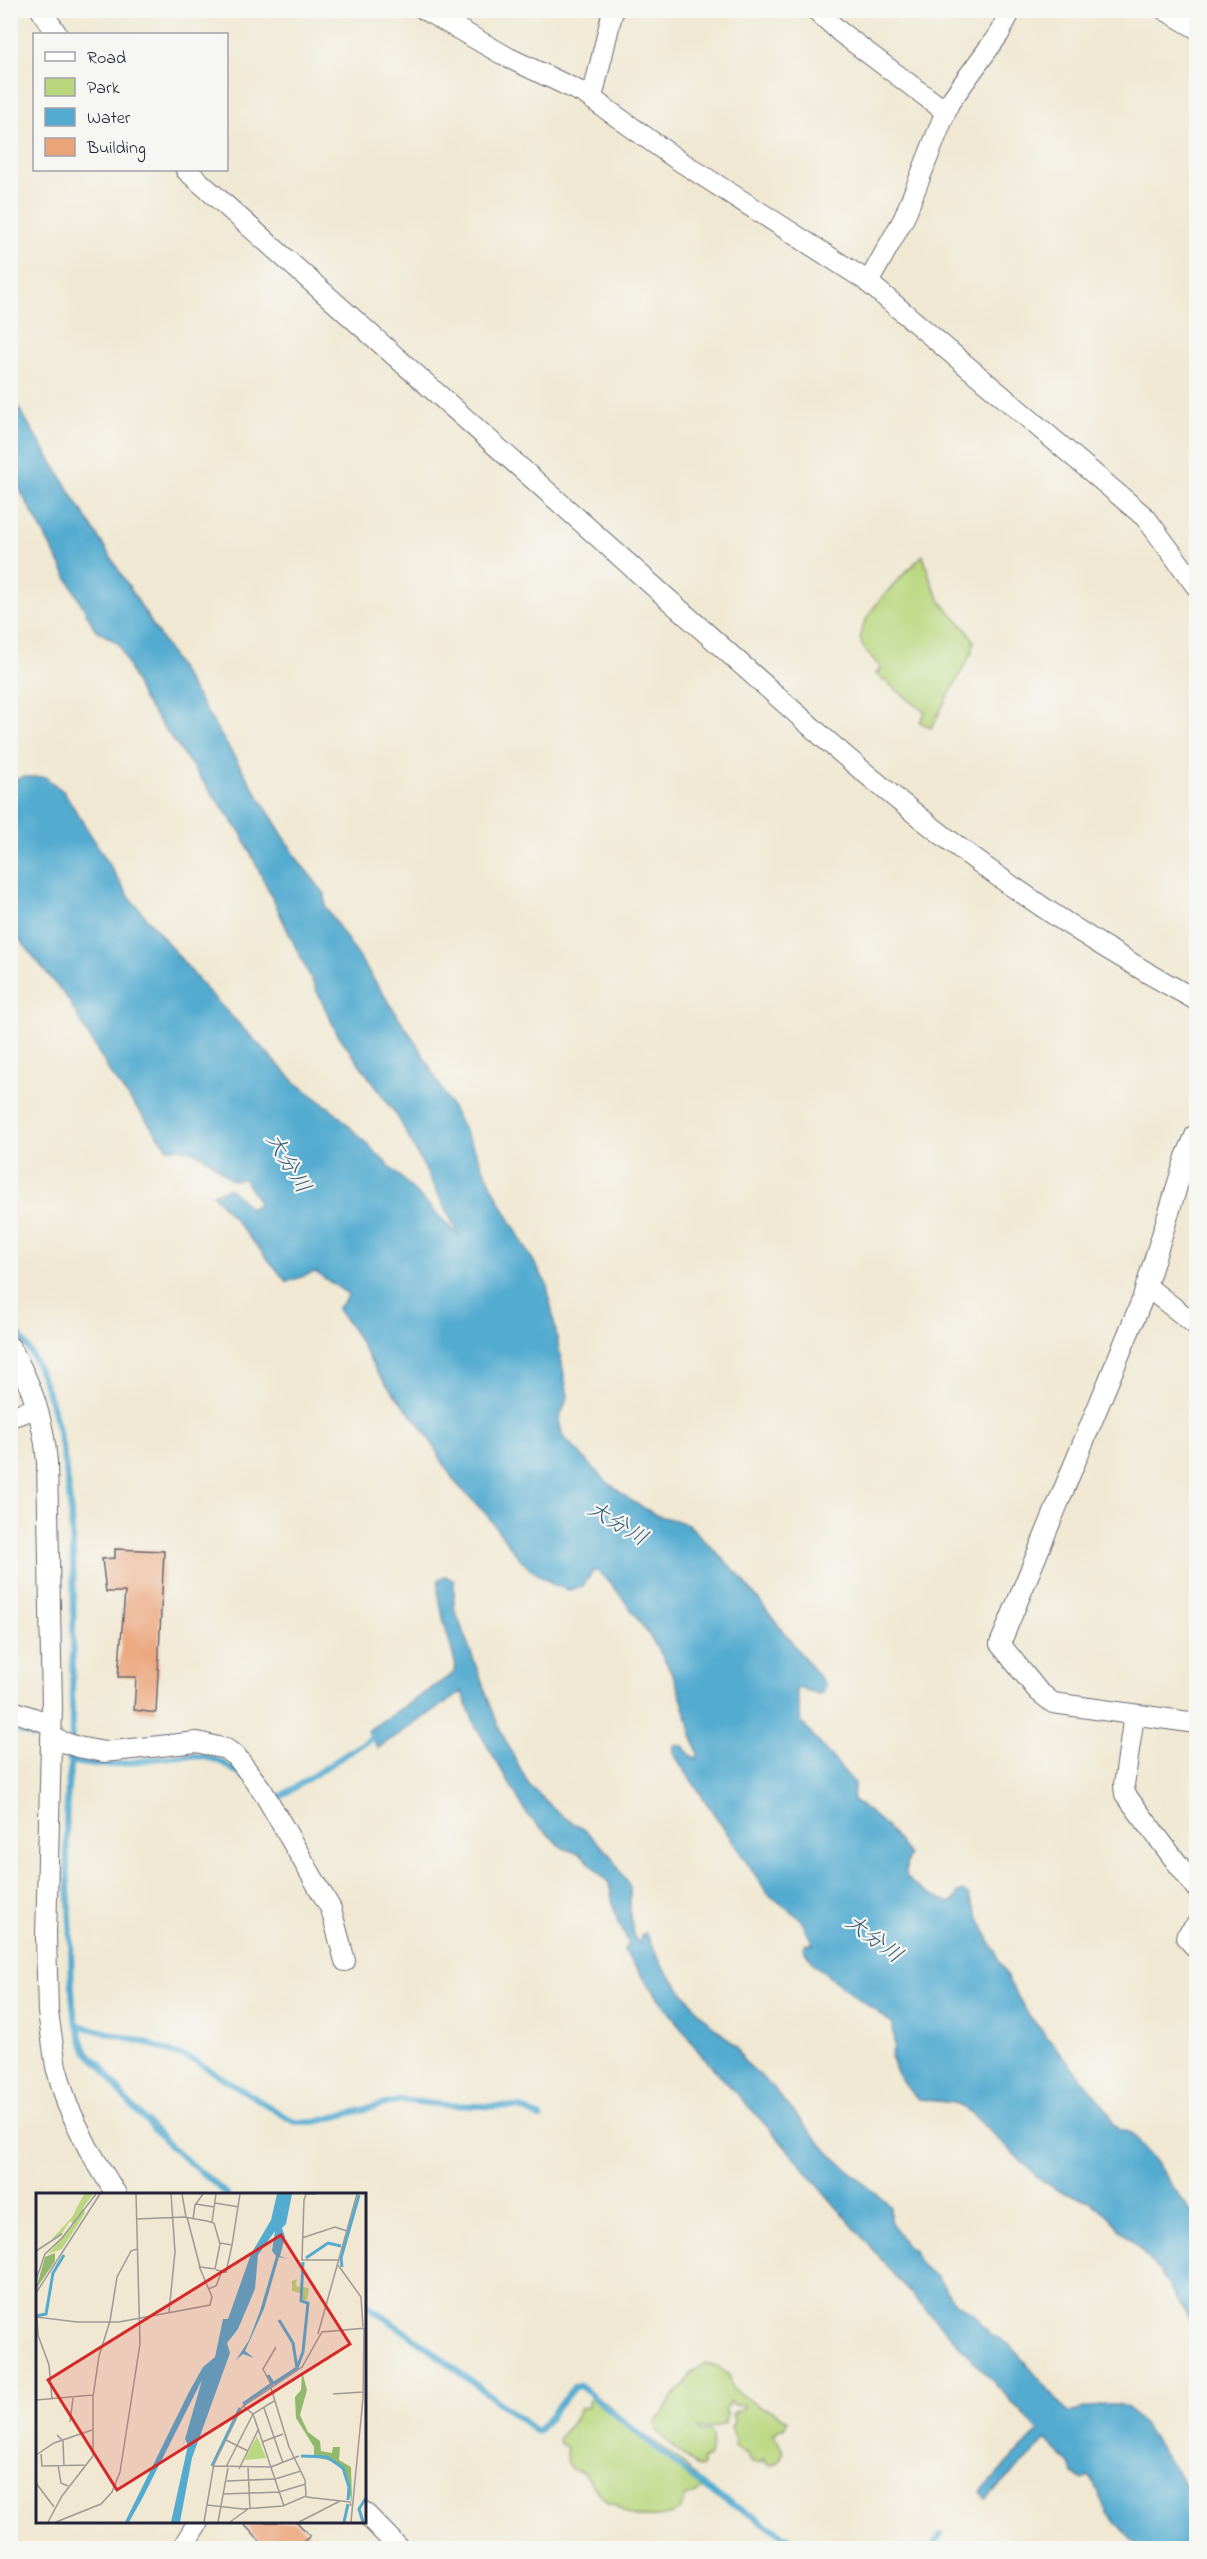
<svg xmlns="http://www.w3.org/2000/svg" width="1207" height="2559" font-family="'Indie Flower','Klee One',sans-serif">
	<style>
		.green { fill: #b9d77e; stroke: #6e7c5c; stroke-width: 1.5 }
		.water { fill: #53abd0; stroke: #3a6686; stroke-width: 1.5 }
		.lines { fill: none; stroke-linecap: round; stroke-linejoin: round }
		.stream { stroke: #53abd0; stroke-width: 6 }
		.building { fill: #eba378 }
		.minor-casing { stroke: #6a6770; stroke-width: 22 }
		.minor { stroke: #fff; stroke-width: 20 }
		.labels { text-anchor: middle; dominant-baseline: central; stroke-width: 4.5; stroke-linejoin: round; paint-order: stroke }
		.water-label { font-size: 22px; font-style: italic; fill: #365977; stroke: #f6f6f2 }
		.inset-river { fill: none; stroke: #53abd0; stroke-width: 3 }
		.inset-road { fill: none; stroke: #9e9996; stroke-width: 1.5 }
		.view { fill: #d62828; fill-opacity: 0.15; stroke: #d62828; stroke-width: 3 }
		.inset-edge { fill: none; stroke: #22223b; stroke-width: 3 }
	</style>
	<rect width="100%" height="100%" fill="#f6f6f2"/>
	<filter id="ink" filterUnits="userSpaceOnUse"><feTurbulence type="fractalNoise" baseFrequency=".0167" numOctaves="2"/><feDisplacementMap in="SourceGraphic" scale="12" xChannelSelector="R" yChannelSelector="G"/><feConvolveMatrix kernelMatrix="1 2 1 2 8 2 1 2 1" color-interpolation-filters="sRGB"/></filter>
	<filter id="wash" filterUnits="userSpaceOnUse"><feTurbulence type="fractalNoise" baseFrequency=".008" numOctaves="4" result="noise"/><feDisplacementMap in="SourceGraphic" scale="24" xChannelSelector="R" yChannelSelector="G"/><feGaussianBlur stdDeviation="1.35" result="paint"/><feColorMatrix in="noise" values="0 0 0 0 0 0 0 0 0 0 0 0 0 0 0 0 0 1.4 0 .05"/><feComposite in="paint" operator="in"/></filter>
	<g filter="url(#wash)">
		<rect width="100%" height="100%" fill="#f0e8d2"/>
		<!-- green -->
		<path class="green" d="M 923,555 C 928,571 932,590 943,604 C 953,617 966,626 974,641 L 972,652 L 931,728 L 920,722 L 925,712 L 876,674 L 881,668 C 875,661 864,651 861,642 C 855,617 907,572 923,555 Z
			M 705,2363 L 719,2367 L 729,2375 L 733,2389 L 757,2406 L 771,2410 L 788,2420 L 784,2428 L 779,2428 L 774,2434 C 779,2447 791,2453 773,2465 L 767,2464 L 763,2459 L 760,2463 L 750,2462 L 747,2454 L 734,2446 L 735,2438 L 731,2427 L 734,2422 L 733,2413 L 744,2408 L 743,2405 L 733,2405 L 730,2402 L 725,2409 L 728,2416 L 725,2419 L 725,2424 L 706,2429 L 698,2428 L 700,2432 L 711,2431 L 713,2436 L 710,2456 L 702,2460 L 703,2465 L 700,2467 C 691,2464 668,2441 658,2433 L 656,2421 L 664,2413 L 672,2397 L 686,2384 L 691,2373 Z
			M 593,2396 C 611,2402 621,2421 637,2431 C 655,2442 695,2468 702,2488 L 696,2494 L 685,2497 C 683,2500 682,2507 679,2510 C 667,2520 637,2519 623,2511 C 617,2507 615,2504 607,2502 L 582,2472 C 567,2471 564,2461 567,2448 L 560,2443 L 559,2437 L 572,2423 L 580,2408 L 588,2407 L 588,2402 Z"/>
		<!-- water -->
		<path class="water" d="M 11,396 L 300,863 L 325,894 L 325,906 L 421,1051 L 476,1152 L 502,1206 L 547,1285 L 568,1396 L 559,1420 L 562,1435 L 606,1481 L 630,1500 L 656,1515 L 688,1524 L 738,1574 L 825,1685 L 822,1693 L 818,1695 L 799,1687 L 796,1690 L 801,1722 L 854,1783 L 853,1801 C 878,1817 892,1830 909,1856 C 907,1861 905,1869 906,1875 C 910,1887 939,1898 950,1903 L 954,1901 L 958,1893 L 963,1891 L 968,1895 L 1011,1985 L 1028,2014 L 1109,2112 L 1113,2124 L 1119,2130 L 1125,2130 L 1132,2134 L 1156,2163 L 1196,2219 L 1196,2330 L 1159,2270 L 1107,2215 L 1090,2201 L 1059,2191 L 1043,2182 L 970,2112 L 955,2103 L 918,2099 L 905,2086 L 893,2065 L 891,2055 L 894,2047 L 893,2024 L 832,1979 L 814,1964 L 803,1948 L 805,1944 L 813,1944 L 800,1918 L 768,1894 L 673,1753 L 674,1745 L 683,1746 L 690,1755 L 697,1759 L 698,1754 C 690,1729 684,1702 674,1678 C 665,1657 613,1577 594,1570 L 583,1586 L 569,1590 L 554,1585 L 530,1569 L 511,1548 L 487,1515 L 454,1481 L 424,1430 L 379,1375 L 354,1332 L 337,1309 L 349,1295 L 315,1272 L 287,1282 L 213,1194 L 229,1188 L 251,1209 L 259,1202 L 244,1179 L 231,1180 C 211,1160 197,1147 168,1148 L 112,1076 L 67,998 L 11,929 L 11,781 L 23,777 L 45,777 L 64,792 L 130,898 L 211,995 L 295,1082 L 335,1112 L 460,1237 L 398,1117 L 337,1033 L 241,833 L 142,698 L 119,644 L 95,629 L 11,473 Z
			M 445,1576 L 454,1581 L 454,1607 L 499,1728 L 529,1785 L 562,1816 L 586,1831 L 610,1855 L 630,1887 L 630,1916 L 635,1939 L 640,1943 L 641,1935 L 645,1933 L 663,1967 L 704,2018 L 737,2047 L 743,2060 L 771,2086 L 829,2153 L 890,2206 L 890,2221 L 906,2246 L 912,2249 L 921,2265 L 937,2277 L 955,2303 L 974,2313 L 990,2335 L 1009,2344 L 1069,2413 L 1103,2404 L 1118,2404 L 1126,2407 L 1143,2424 L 1196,2500 L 1196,2548 L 1139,2548 L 1107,2513 L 1093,2481 L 1088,2477 L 1083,2480 L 1073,2474 L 1071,2465 L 1046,2440 L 986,2499 L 980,2492 L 1039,2431 L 903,2285 L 776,2136 L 702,2056 L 623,1950 L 629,1944 L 615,1914 L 609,1883 L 581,1854 L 563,1848 L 529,1817 L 475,1725 L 462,1692 L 378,1748 L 367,1731 L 453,1674 L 456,1666 L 444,1622 L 438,1593 L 439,1579 Z"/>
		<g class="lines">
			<!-- stream -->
			<path class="stream" d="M 10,1322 C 19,1335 28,1347 35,1361 C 90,1476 69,1635 72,1761 C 117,1776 171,1745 216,1760 C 225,1763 235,1772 244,1777
				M 10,1727 L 34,1737
				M 69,1759 L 72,1761 C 61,1813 69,1888 71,1942 C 72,1967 70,2002 77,2025 L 147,2043 L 197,2062 L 294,2122 L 315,2122 L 401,2100 L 444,2105 L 519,2107 L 541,2118
				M 271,1792 L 280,1797 L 376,1735
				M 77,2025 L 86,2051 L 101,2065 L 125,2099 L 171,2147 L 227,2194
				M 364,2303 L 428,2348 L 536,2431 L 539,2430 L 574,2387 L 580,2386 L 708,2490 L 806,2548
				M 933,2548 L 941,2535"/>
		</g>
		<g id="blocks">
			<!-- building -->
			<path class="building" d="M 115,1549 L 164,1551 L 156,1713 L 134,1710 L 136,1677 L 118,1677 L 125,1592 L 106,1592 L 102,1559 L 115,1558 Z
				M 242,2522 L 297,2522 L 310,2536 L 296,2548 L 266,2548 Z"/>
		</g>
	</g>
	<g filter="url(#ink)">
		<use href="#blocks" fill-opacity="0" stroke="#6a6770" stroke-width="1.5"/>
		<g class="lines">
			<defs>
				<path id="minor" d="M 41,10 L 57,34
					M 425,10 L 509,58 L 585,94 L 675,158 L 864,279 L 1146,518 L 1196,586
					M 816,10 L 840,32 L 945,111
					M 1165,10 L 1196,28
					M 592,98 L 613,10
					M 186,170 L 824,738 C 943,841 1057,925 1196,1000
					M 868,283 L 904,218 L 949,103 L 999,34 L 1011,10
					M 1196,1134 L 1186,1157 L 1142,1300 L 1000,1644 L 1038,1691 L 1053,1703 L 1196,1723
					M 1146,1286 L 1196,1325
					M 10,1347 C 31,1382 44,1422 47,1462 L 52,1706 L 46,1936 L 48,2012 L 56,2067 L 67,2104 L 88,2148 L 116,2194
					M 10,1417 L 37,1408
					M 10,1710 L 51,1724
					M 1134,1715 L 1124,1785 L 1125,1794 L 1196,1888
					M 51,1738 L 78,1747 L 104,1752 L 197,1742 L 226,1749 L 236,1756 L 262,1790 L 331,1909 L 345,1961
					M 1196,1925 L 1186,1937 L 1196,1948
					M 364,2512 L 399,2548
					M 182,2548 L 198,2522"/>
			</defs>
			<!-- minor casing -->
			<use href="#minor" class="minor-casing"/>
			<!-- minor -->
			<use href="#minor" class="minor"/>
		</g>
	</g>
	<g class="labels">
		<!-- water labels -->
		<g class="water-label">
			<text transform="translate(287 1164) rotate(59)">大分川</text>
			<text transform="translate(617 1525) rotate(31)">大分川</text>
			<text transform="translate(873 1940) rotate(37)">大分川</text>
		</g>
	</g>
	<!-- overview -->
	<g transform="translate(36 2193)">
		<rect width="330" height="330" fill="#f0e8d2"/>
		<path d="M 48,1 L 57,1 L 47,15 L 49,20 L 26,56 L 12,61 L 38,31 L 34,28 L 25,42 L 15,47 L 36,24 ZM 261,86 L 260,93 L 273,95 L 271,107 L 265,107 L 266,95 L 264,100 L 256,98 L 256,88 ZM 221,243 L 230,265 L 210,267 L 209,266 Z" fill="#b9d77e"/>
		<path d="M 19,60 L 19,68 L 0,96 L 9,64 ZM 266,178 L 271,197 L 264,222 L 272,239 L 284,248 L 285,258 L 296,260 L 297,254 L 304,254 L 303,267 L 315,274 L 316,310 L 308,278 L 296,268 L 278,264 L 278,254 L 260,225 L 259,204 L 265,197 Z" fill="#92b86d"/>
		<path d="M 241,1 L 256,1 L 250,31 L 246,35 L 249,44 L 244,63 L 252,66 L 243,64 L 228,116 L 209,158 L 218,165 L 207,161 L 200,167 L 213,147 L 224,118 L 240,63 L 236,58 L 239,38 L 222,62 L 219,96 L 202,136 L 191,150 L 194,160 L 156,265 L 144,329 L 135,329 L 152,252 L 149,246 L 166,187 L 106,306 L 93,329 L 89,329 L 153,199 L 167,174 L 179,164 L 187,126 L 192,126 L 215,61 L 235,27 Z" fill="#53abd0"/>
		<path class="inset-river" d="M 270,65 L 292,50 L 305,53M 306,74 L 305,65 L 323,2M 0,123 L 10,121 L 17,80 L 28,62M 261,175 L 267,159 L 272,110 L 265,108 L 267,69M 238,190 L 261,175 L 257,150 L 243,127M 207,211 L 237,190 L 232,182M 265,263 L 291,264 L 307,275 L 313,294 L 312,307M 176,273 L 204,215M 308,329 L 312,311M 327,329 L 323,316 L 330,305"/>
		<path class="inset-road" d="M 146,1 L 150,24M 280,1 L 270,1 L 268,7 L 266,67 L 302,67M 179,10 L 203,14M 160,11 L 178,14M 101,26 L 148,24 L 171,28 L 178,30 L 184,51 L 179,76 L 164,74 L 151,24M 157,26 L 159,12 L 167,1M 176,29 L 180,1M 266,45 L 299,34 L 311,38M 184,50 L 196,52 L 204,1M 0,58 L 26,41M 302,72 L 325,104 L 327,134M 180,77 L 190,79 L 196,52M 0,87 L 9,61 L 26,45 L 60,1M 172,96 L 180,93 L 186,78M 0,100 L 64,1M 133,119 L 139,59 L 135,1M 282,141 L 321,1M 236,193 L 227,176 L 240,154M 297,201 L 327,199M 16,206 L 13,172 L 2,142 L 1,124 L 41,129 L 83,129 L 174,112 L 176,104 L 163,73M 0,207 L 57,202M 207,213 L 217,221 L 248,313M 228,215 L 247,270M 34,229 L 37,205M 21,242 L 27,248 L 28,272M 190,247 L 212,258M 226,249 L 247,241M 5,261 L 6,273 L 51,272M 0,262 L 18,250 L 56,237M 22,272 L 25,290 L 32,293M 178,273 L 235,274 L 263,263M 190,274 L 217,221 L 238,208M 212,275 L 214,316M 203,276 L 222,237M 191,288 L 239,286 L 265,278M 0,290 L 18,314M 188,301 L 243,299 L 270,291M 270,304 L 314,309 L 315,313M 171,312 L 207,316 L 247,313 L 270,303 L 269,287 L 253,254 L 235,195M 12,329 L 26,303 L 57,263 L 57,204 L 63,163 L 74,128 L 81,84 L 95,58 L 101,56M 20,329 L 65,311 L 76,299 L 84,279 L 104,151 L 100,1M 168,329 L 178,271 L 206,214 L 266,174 L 286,139 L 330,135M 182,329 L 192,275M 194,329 L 212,316M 263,329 L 304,308M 315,329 L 327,205 L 328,135"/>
		<path class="view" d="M 245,42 L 314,151 L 81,297 L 12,187 Z"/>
		<rect width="330" height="330" class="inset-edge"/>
	</g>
	<!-- margin -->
	<rect width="1207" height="2559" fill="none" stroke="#f6f6f2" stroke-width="36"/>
	<!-- legend -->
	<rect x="33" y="33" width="195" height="138" fill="#f6f6f2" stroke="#a1a1a9" stroke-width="1.5"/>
	<rect x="45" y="52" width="30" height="9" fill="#ffffff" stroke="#a1a1a9" stroke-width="1.5"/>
	<text x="87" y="63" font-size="18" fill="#22223b">Road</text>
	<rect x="45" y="78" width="30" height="18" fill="#b9d77e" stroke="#a1a1a9" stroke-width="1.5"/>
	<text x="87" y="93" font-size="18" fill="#22223b">Park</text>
	<rect x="45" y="108" width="30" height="18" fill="#53abd0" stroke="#a1a1a9" stroke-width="1.5"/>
	<text x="87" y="123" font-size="18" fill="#22223b">Water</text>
	<rect x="45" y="138" width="30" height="18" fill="#eba378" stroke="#a1a1a9" stroke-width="1.5"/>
	<text x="87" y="153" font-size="18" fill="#22223b">Building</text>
</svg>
